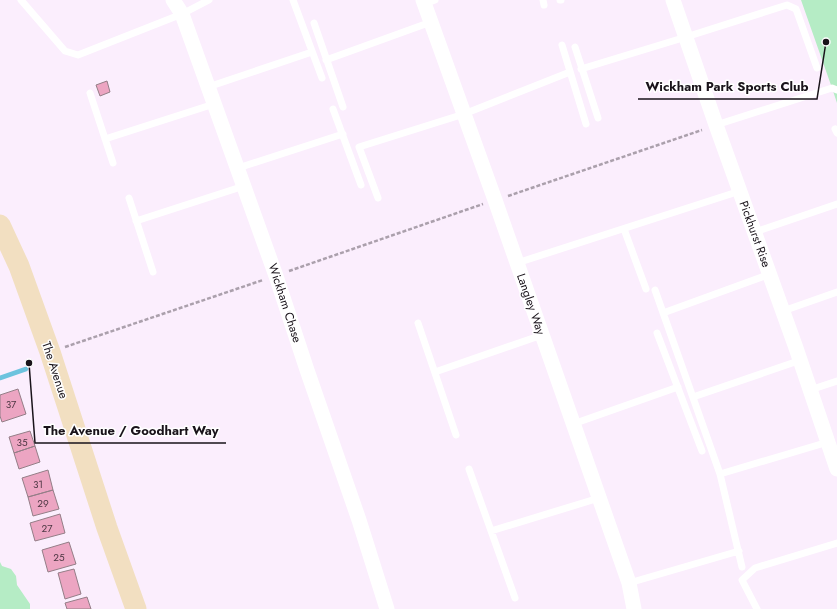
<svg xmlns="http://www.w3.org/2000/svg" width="837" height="609" font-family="Jost,sans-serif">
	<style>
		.green { fill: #b5ecc5 }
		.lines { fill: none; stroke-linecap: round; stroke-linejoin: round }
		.stream { stroke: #6dc3de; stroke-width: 4.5 }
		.building { fill: #eca5c2; stroke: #947e87 }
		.path { stroke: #aba0ac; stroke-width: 2.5; stroke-dasharray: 4 2; stroke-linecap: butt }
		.lane { stroke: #fff; stroke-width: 7 }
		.street { stroke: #fff; stroke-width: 15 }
		.secondary { stroke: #f2dfc1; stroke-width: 21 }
		.labels { text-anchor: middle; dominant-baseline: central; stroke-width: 3; stroke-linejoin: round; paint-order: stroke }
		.number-label { font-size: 10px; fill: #4e3844 }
		.street-label { font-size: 12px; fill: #19131a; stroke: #fff }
		.leader { fill: none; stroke: #19131a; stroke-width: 1.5 }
		.callout-dot { fill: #19131a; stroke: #fff; stroke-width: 1.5 }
		.callout-label { font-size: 13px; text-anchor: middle; font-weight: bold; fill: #19131a; stroke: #fff; stroke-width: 3; stroke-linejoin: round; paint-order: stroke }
	</style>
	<rect width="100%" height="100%" fill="#fbeefd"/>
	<!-- green -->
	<path class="green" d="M 801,0 L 837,0 L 837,103 L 832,88 Z
		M 0,562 L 2,566 L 11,569 L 16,576 L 17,585 L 30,604 L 30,609 L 0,609 Z"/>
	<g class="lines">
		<!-- stream -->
		<path class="stream" d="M 0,378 L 26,369"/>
	</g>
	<!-- building -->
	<path class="building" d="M 107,81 L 110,92 L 100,96 L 96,85 Z
		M 18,389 L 26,414 L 2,422 L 0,416 L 0,395 Z
		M 30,431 L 35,446 L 14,453 L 9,437 Z
		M 35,446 L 40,462 L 19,469 L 14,453 Z
		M 48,470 L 53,490 L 28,497 L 22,478 Z
		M 53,490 L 59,509 L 33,516 L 28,497 Z
		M 60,514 L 65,533 L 35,541 L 30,523 Z
		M 69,542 L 76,564 L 48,572 L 42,550 Z
		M 74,569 L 81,594 L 65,599 L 58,573 Z
		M 87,597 L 91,609 L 67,609 L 65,603 Z"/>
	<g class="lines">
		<!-- path -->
		<path class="path" d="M 508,196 L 702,130
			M 289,271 L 483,204
			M 65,347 L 263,280"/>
		<!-- lane -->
		<path class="lane" d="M 21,0 L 65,51 L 78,55 L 182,14 L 209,0
			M 293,0 L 322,78
			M 543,0 L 544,5
			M 560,0 L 561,0
			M 424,4 L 435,0
			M 314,23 L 343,107
			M 562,45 L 586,124
			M 575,47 L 598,118
			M 326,60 L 431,22
			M 581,69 L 686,37 L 787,5 L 796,9 L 817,68
			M 208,87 L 312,52
			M 90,93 L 113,163
			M 333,109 L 361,185
			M 716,125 L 832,88 L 837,90
			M 835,129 L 837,133
			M 105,139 L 214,104
			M 238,168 L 343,134
			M 129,198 L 153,272
			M 378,198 L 359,147 L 464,114 L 570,72
			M 136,221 L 244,186
			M 624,229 L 646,289
			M 755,232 L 837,204
			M 517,263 L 740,191
			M 655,290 L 720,474 L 742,567
			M 783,311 L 837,292
			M 663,313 L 770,274
			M 418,323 L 456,435
			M 657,333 L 702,451
			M 435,372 L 542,335
			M 810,390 L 837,381
			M 693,397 L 801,360
			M 573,424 L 678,387
			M 469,469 L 515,598
			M 720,474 L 828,442
			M 491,531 L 599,498
			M 629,583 L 739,551
			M 757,609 L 742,580 L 755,568 L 837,543"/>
		<!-- street -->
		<path class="street" d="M 173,0 L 182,14 L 276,276 L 307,370 L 359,520 L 387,609
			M 423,0 L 495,200 L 629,583 L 634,609
			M 673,0 L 716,125 L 796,348 L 837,469"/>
		<!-- secondary -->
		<path class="secondary" d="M 0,225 L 19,266 L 50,352 L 107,528 L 136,609"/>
	</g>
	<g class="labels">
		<!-- number labels -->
		<g class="number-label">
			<text x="11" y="404">37</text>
			<text x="22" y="442">35</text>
			<text x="38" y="484">31</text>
			<text x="43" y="503">29</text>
			<text x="47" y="528">27</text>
			<text x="59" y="557">25</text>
		</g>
		<!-- street labels -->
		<g class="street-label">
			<text transform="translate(755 234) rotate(70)">Pickhurst Rise</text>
			<text transform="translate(285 303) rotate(72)">Wickham Chase</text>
			<text transform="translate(531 304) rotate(71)">Langley Way</text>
			<text transform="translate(55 370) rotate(72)">The Avenue</text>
		</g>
	</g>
	<!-- callouts -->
	<path class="leader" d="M826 42L817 99H638M29 363L35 443H226"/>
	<g class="callout-dot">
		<circle cx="826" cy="42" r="4"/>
		<circle cx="29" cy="363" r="4"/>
	</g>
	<g class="callout-label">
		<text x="727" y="91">Wickham Park Sports Club</text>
		<text x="131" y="435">The Avenue / Goodhart Way</text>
	</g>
</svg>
